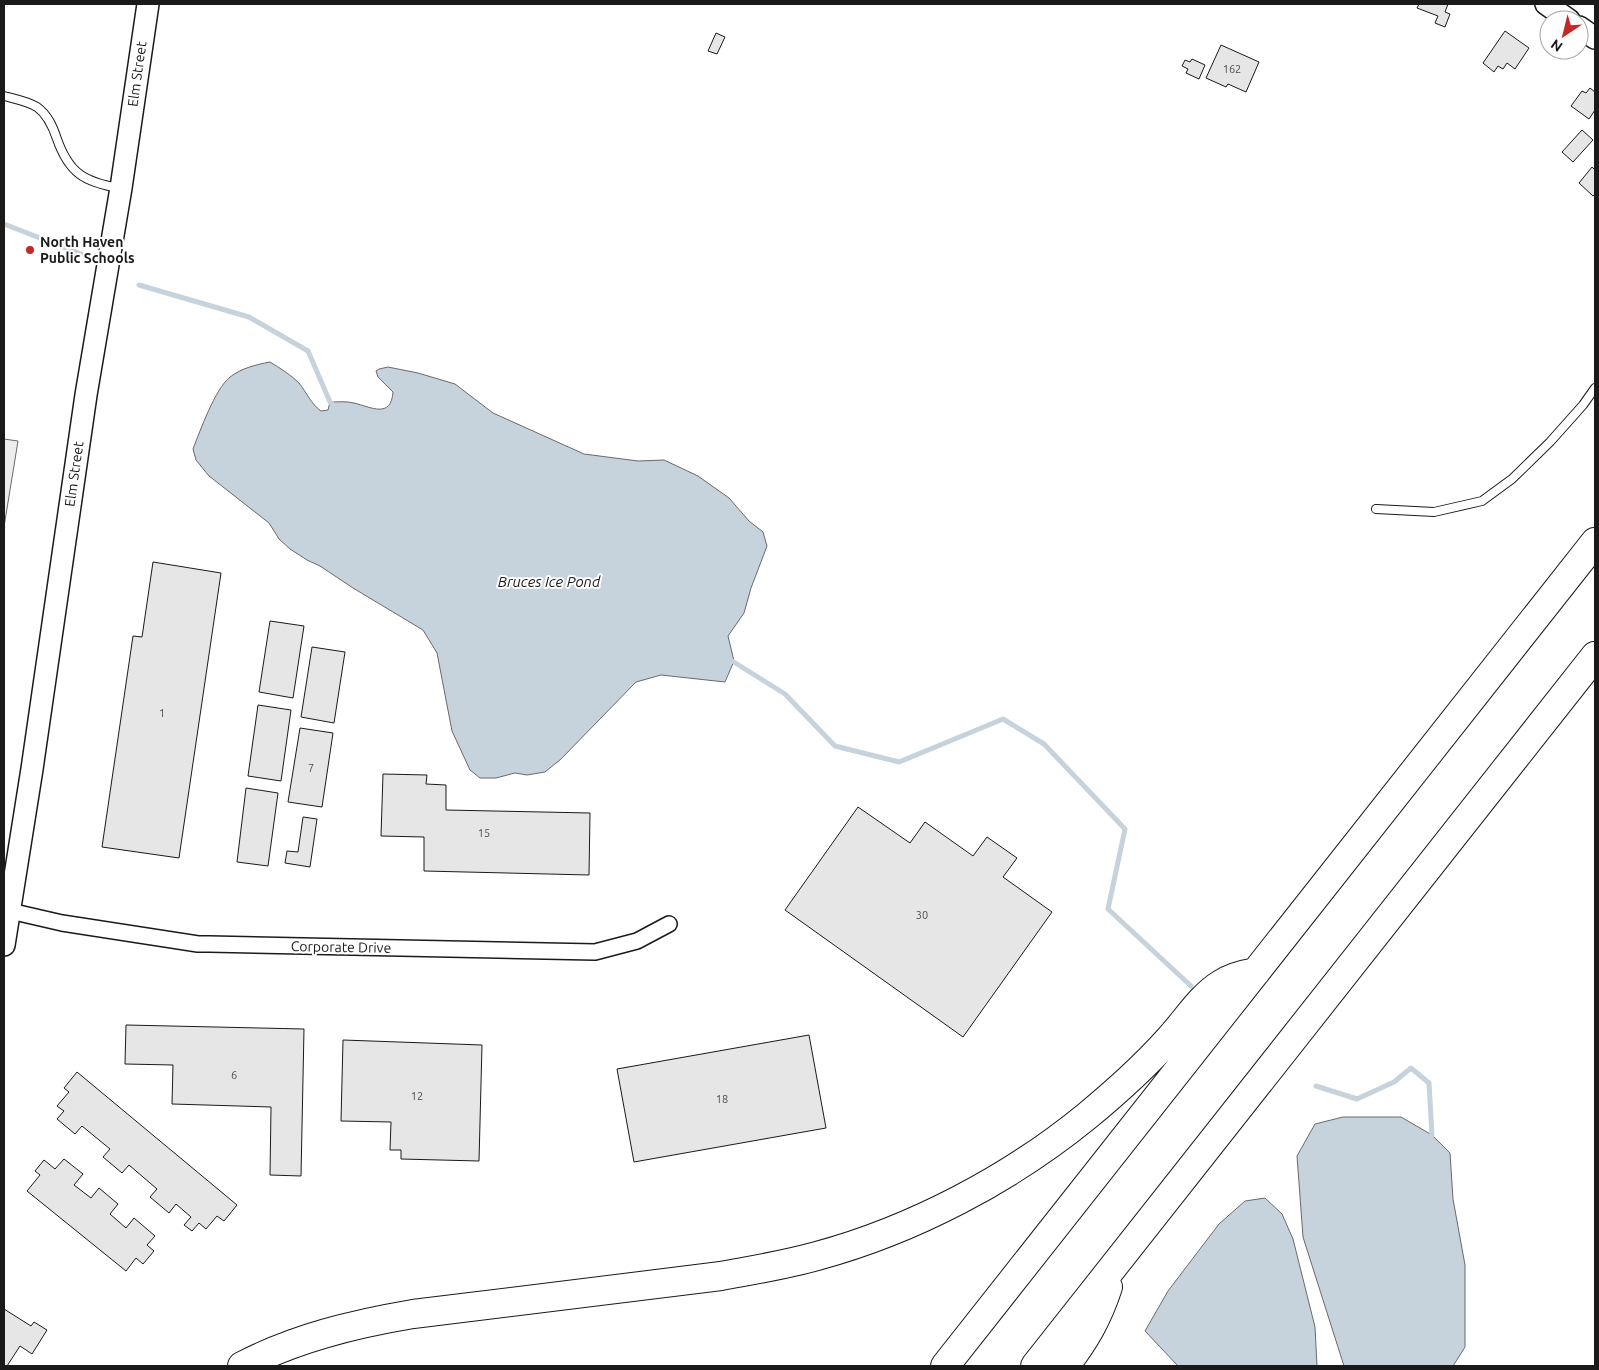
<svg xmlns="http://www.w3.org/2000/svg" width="1599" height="1370" font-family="Ubuntu,sans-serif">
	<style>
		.parking { fill: #ededed; stroke: #6a6a6a }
		.water { fill: #c6d2dc; stroke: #6a6a6a }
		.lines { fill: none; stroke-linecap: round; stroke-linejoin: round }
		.stream { stroke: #c6d2dc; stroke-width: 5 }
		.building { fill: #e6e6e6; stroke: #1a1a1a }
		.lane-casing { stroke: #1a1a1a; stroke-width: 10 }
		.street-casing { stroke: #1a1a1a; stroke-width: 18 }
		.secondary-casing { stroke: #1a1a1a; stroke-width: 24 }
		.highway-casing { stroke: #1a1a1a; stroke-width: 30 }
		.lane { stroke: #fff; stroke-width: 8 }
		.street { stroke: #fff; stroke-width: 15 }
		.secondary { stroke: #fff; stroke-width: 21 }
		.highway { stroke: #fff; stroke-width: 28 }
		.poi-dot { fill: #c62828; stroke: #fff; stroke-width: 2 }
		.labels { text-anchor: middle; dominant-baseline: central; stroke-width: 4; stroke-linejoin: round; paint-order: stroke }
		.number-label { font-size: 11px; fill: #4d4d4d }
		.street-label { font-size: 14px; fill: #1a1a1a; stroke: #fff }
		.poi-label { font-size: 14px; font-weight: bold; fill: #1a1a1a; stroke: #fff; text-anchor: start }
		.water-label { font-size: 15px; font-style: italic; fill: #1a1a1a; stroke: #fff }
	</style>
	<rect width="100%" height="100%" fill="#fff"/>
	<!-- parking -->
	<path class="parking" d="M 4,439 L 18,441 L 4,527 Z"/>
	<!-- water -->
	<path class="water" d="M 270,362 C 280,368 291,375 299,383 C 307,393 311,404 321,411 L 328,410 L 330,402 C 338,402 346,401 354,403 C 371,407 391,419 393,392 L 378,377 L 376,371 L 379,369 L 388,367 L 418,373 L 455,384 L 493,413 L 584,454 L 638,461 L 664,460 L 698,476 L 729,498 L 749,521 L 763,532 L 767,546 L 751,588 L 744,613 L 728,636 L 734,661 L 725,682 L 661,675 L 636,682 L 561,759 L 545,772 L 527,775 L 515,773 L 496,778 L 480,778 L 470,770 L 452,731 L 437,653 L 423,630 L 353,588 L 320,566 L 307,560 L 290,549 L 279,539 L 269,523 L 209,476 L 196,460 L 193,449 C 200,431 215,389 230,377 C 242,368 255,365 270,362 Z
		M 1343,1117 L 1401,1117 L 1432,1135 L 1450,1153 L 1453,1199 L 1465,1265 L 1465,1347 L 1453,1366 L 1344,1366 L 1303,1237 L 1297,1156 L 1315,1124 Z
		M 1265,1198 L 1282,1214 L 1293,1239 L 1315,1327 L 1317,1366 L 1178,1366 L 1145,1331 L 1168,1291 L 1219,1224 L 1245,1201 Z"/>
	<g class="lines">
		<!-- stream -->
		<path class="stream" d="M 4,224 L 81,254
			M 139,285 L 249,317 L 308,351 L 330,402 L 334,406
			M 729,659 L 785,694 L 835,746 L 899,762 L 1003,719 L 1044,744 L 1125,829 L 1108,909 L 1191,986
			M 1316,1086 L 1357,1099 L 1394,1082 L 1411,1068 L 1429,1083 L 1432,1135 L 1430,1140"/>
	</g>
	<!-- building -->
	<path class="building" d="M 1419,4 L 1448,4 L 1445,12 L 1450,14 L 1445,27 L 1435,23 L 1438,16 L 1417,8 Z
		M 1505,31 L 1529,48 L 1515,69 L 1507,63 L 1503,69 L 1498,66 L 1494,72 L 1483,63 Z
		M 716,33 L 725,37 L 717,54 L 708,51 Z
		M 1221,45 L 1259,62 L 1246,92 L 1228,84 L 1226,87 L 1206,78 Z
		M 1192,59 L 1205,65 L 1199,79 L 1186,73 L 1188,69 L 1182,66 L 1185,60 L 1190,62 Z
		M 1590,88 L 1595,92 L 1595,110 L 1589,119 L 1571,106 L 1582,91 L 1586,93 Z
		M 1582,130 L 1593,140 L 1573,162 L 1562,152 Z
		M 1592,167 L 1595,170 L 1595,194 L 1593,196 L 1579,183 Z
		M 153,562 L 221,573 L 179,858 L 102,847 L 133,636 L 142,637 Z
		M 270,621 L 304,626 L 293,698 L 259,692 Z
		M 312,647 L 345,652 L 334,723 L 301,717 Z
		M 258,705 L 291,710 L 281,781 L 248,776 Z
		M 300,728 L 333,733 L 322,807 L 288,802 Z
		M 383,774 L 427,775 L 426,784 L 446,785 L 446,810 L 590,813 L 589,875 L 424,871 L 424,837 L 381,836 Z
		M 246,788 L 278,793 L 268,866 L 237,862 Z
		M 858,807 L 910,843 L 925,822 L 973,856 L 987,837 L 1017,858 L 1003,877 L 1052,912 L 963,1037 L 785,910 Z
		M 303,817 L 317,819 L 310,867 L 285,863 L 287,851 L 298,852 Z
		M 126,1025 L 304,1029 L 301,1176 L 270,1175 L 271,1107 L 172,1104 L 173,1065 L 125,1064 Z
		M 809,1035 L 826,1128 L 634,1162 L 617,1069 Z
		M 343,1040 L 482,1045 L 479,1161 L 401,1159 L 401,1150 L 390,1150 L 391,1122 L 341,1121 Z
		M 77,1072 L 237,1205 L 224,1221 L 217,1216 L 206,1229 L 199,1223 L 192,1231 L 184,1225 L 191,1217 L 176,1204 L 169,1213 L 150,1197 L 157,1189 L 129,1165 L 122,1173 L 103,1157 L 110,1149 L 82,1126 L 75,1134 L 57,1119 L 64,1111 L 57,1106 L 69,1092 L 64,1088 Z
		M 64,1159 L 83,1174 L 74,1185 L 91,1198 L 99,1188 L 118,1204 L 110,1214 L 126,1228 L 134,1218 L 155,1236 L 147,1245 L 154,1251 L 143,1264 L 136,1258 L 126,1271 L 27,1191 L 40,1175 L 35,1171 L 44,1160 L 55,1169 Z
		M 4,1309 L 31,1326 L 34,1322 L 47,1330 L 32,1354 L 20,1346 L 7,1366 L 4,1366 Z"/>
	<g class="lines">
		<defs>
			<path id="lane" d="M 4,96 C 15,99 27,101 37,107 C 48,115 53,127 57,139 C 69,173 84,182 119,188
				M 1376,509 L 1434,512 L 1482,501 L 1512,479 L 1550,442 L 1583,405 L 1595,388"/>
			<path id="street" d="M 10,911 L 62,923 L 198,944 L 209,944 L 595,952 L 637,941 L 669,924"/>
			<path id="secondary" d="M 1546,4 L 1569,20
				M 1579,27 L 1595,38
				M 4,945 L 32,769 L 86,395 L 121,188 L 148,4"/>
			<path id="highway" d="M 242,1366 C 296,1338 354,1324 413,1314 L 721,1276 C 753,1270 785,1265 817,1256 C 913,1230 1010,1179 1087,1116 C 1116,1092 1144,1067 1169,1039 C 1185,1022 1201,996 1221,984 C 1231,977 1244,974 1256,972
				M 945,1366 L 1595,542
				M 1035,1366 L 1595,656
				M 1065,1366 C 1085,1340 1098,1318 1108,1287"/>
		</defs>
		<!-- lane casing -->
		<use href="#lane" class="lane-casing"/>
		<!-- street casing -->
		<use href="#street" class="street-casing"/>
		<!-- secondary casing -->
		<use href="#secondary" class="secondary-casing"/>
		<!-- highway casing -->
		<use href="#highway" class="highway-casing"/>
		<!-- lane -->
		<use href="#lane" class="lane"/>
		<!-- street -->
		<use href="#street" class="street"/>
		<!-- secondary -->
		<use href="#secondary" class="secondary"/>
		<!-- highway -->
		<use href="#highway" class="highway"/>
	</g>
	<!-- markers -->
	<circle class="poi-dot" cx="30" cy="250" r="5"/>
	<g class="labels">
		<!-- number labels -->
		<g class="number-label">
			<text x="1232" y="69">162</text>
			<text x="162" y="713">1</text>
			<text x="311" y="768">7</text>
			<text x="484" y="833">15</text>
			<text x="922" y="915">30</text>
			<text x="234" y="1075">6</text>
			<text x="417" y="1096">12</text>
			<text x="722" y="1099">18</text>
		</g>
		<!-- street labels -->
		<g class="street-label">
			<text transform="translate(137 74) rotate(-82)">Elm Street</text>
			<text transform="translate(74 474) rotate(-82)">Elm Street</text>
			<text transform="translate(341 947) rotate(1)">Corporate Drive</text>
		</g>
		<!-- poi labels -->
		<g class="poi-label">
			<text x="40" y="242">North Haven<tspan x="40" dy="16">Public Schools</tspan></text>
		</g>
		<!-- water labels -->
		<g class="water-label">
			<text x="549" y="581">Bruces Ice Pond</text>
		</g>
	</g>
	<!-- border -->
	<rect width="1599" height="1370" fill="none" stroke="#1a1a1a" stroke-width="10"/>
	<!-- north arrow -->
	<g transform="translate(1564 35) rotate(215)"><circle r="24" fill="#ffffff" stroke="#a3a3a3"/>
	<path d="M0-4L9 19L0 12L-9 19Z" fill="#c62828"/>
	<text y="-8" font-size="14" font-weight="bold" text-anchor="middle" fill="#1a1a1a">N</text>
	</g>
</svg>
